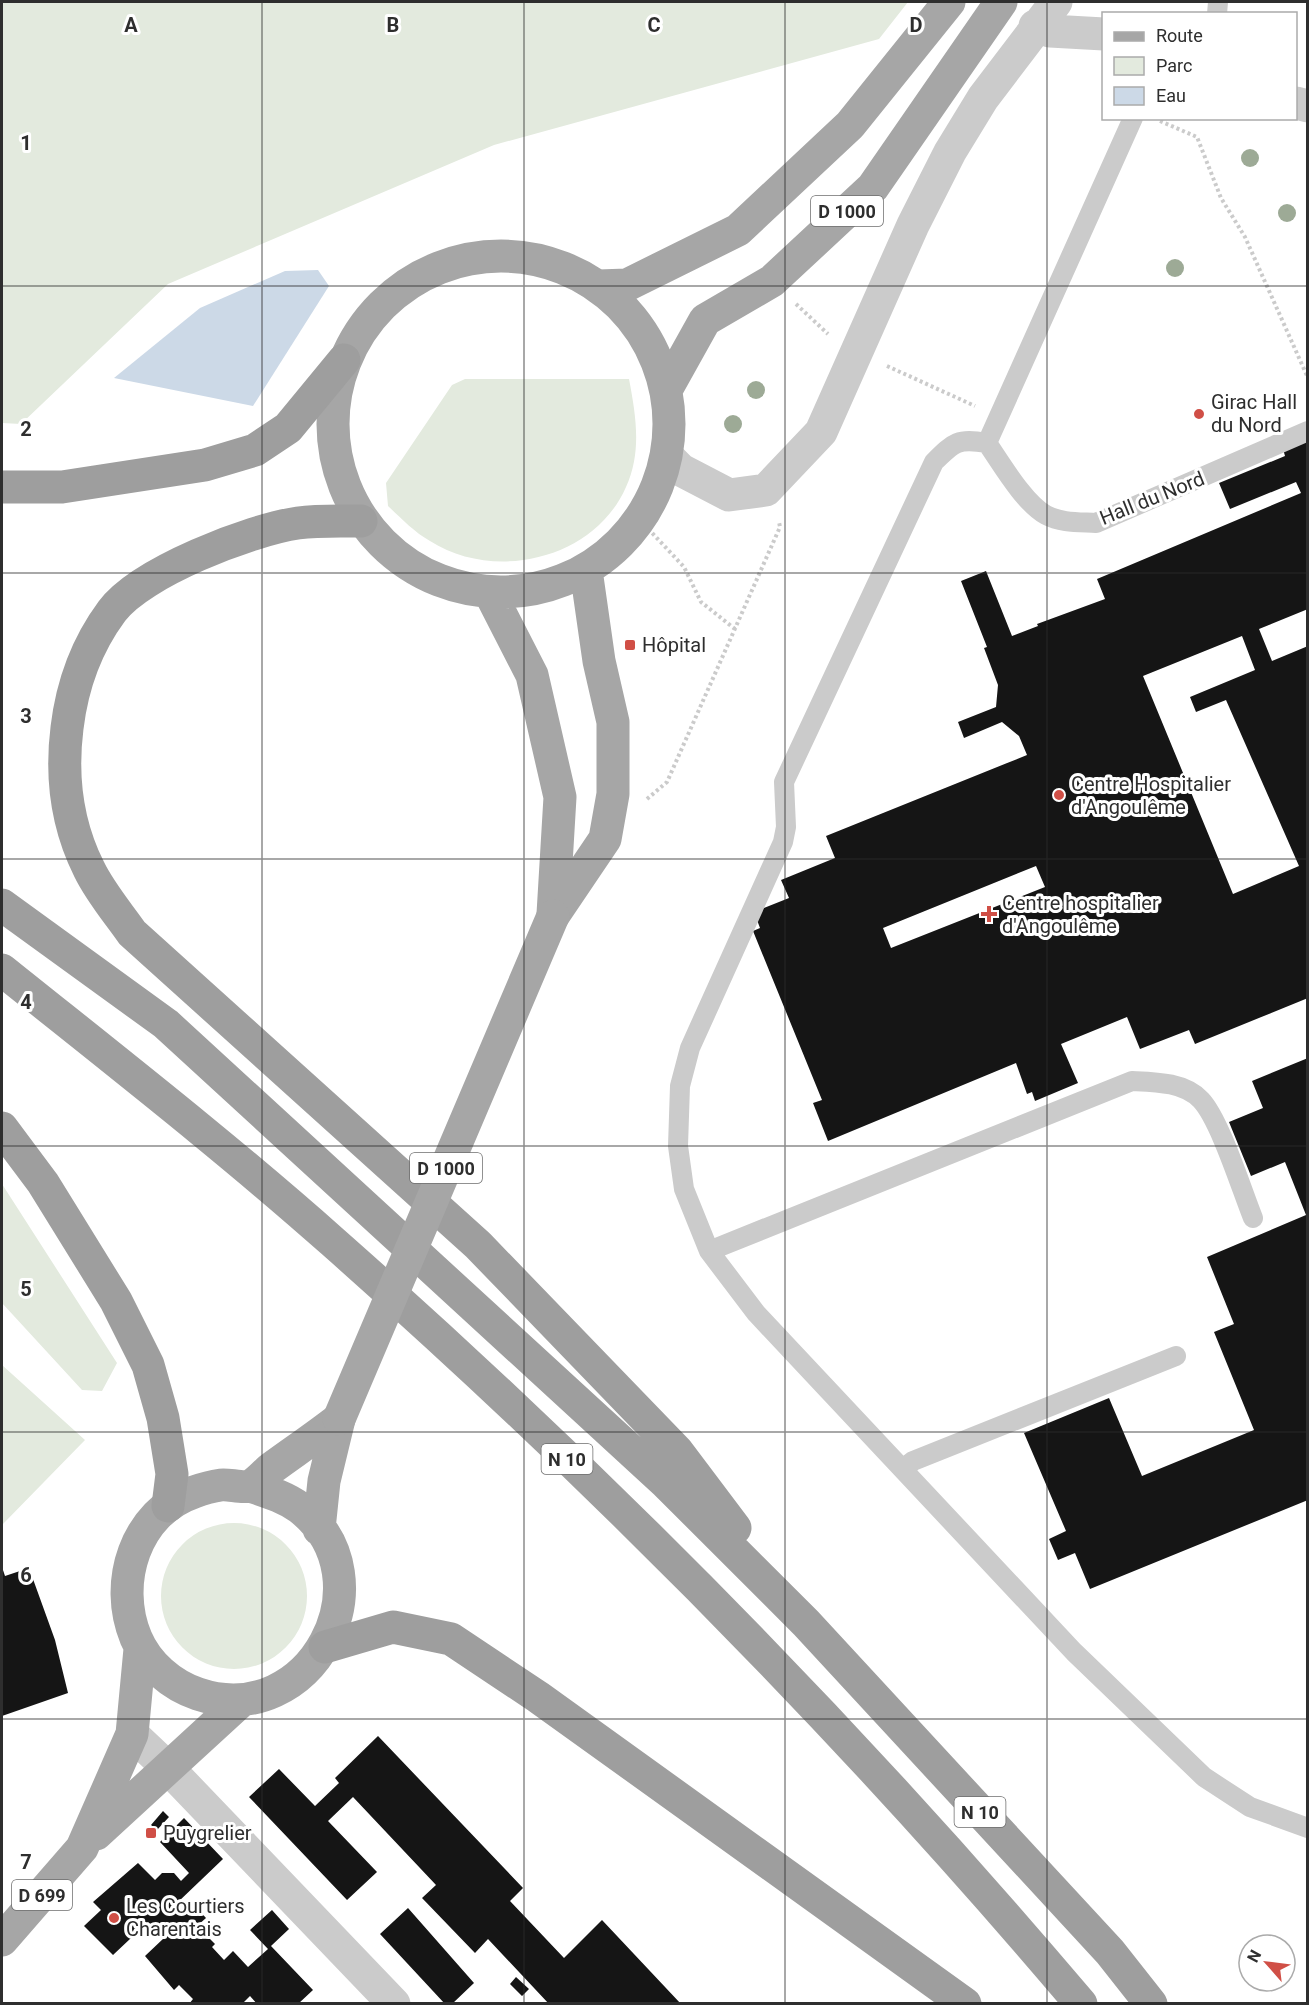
<svg xmlns="http://www.w3.org/2000/svg" width="1309" height="2005" font-family="Roboto,sans-serif">
	<style>
		.green { fill: #e3eade }
		.water { fill: #ccd9e7 }
		.building { fill: #151515; fill-rule: evenodd }
		.lines { fill: none; stroke-linecap: round; stroke-linejoin: round }
		.path { stroke: #cbcbcb; stroke-width: 4; stroke-dasharray: 3 3; stroke-linecap: butt }
		.service { stroke: #cbcbcb; stroke-width: 20 }
		.minor { stroke: #cbcbcb; stroke-width: 33 }
		.primary { stroke: #a6a6a6; stroke-width: 33 }
		.trunk { stroke: #9e9e9e; stroke-width: 33 }
		.primary-bridge { stroke: #a6a6a6; stroke-width: 33 }
		.tree { fill: #9daa96 }
		.grid { fill: none; stroke: #2e2e2e; stroke-width: 1.5; stroke-opacity: 0.55 }
		.poi-dot { fill: #d04f46; stroke: #fff; stroke-width: 2 }
		.labels { text-anchor: middle; dominant-baseline: central; stroke-width: 6; stroke-linejoin: round; paint-order: stroke }
		.shield { fill: #fff; stroke: #6d6d6d; stroke-width: 1.5 }
		.shield-label { font-size: 18px; font-weight: bold; fill: #2e2e2e }
		.poi-label { font-size: 20px; fill: #2e2e2e; stroke: #fff; text-anchor: start }
		.street-label { font-size: 20px; fill: #2e2e2e; stroke: #fff }
		.grid-label { font-size: 20px; text-anchor: middle; font-weight: bold; fill: #2e2e2e; stroke: #fff; stroke-width: 6; stroke-linejoin: round; paint-order: stroke }
	</style>
	<rect width="100%" height="100%" fill="#fff"/>
	<!-- green -->
	<path class="green" d="M 2,2 L 908,2 L 879,39 L 494,145 L 168,284 L 21,424 L 2,423 Z
		M 465,379 L 629,379 C 636,416 642,452 626,487 C 594,560 494,582 430,541 C 414,532 401,518 388,506 L 386,483 L 452,385 Z
		M 2,1184 L 117,1363 L 102,1391 L 82,1390 L 2,1303 Z
		M 2,1365 L 85,1440 L 2,1525 Z
		M161 1596a73 73 0 1 1 146 0a73 73 0 1 1-146 0Z"/>
	<!-- water -->
	<path class="water" d="M 318,270 L 329,286 L 253,406 L 114,378 L 200,308 L 285,271 Z"/>
	<!-- building -->
	<path class="building" d="M 1308,438 L 1308,609 L 1259,629 L 1272,661 L 1308,646 L 1308,998 L 1195,1044 L 1189,1030 L 1140,1049 L 1127,1017 L 1061,1044 L 1078,1083 L 1035,1101 L 1032,1092 L 1027,1094 L 1016,1063 L 828,1141 L 813,1103 L 822,1100 L 753,931 L 760,928 L 754,912 L 789,898 L 781,880 L 835,858 L 826,836 L 1027,755 L 1019,736 L 1002,722 L 964,738 L 958,722 L 996,707 L 998,685 L 984,648 L 987,647 L 961,581 L 986,571 L 1012,636 L 1038,626 L 1037,624 L 1105,599 L 1097,579 L 1301,493 L 1296,482 L 1230,509 L 1219,483 L 1285,456 L 1283,449 ZM 1242,636 L 1255,670 L 1190,697 L 1196,712 L 1226,700 L 1299,866 L 1233,894 L 1143,676 ZM 1036,866 L 1045,887 L 891,948 L 883,928 Z
		M 1308,1058 L 1308,1500 L 1090,1589 L 1075,1553 L 1058,1560 L 1049,1539 L 1066,1531 L 1024,1433 L 1109,1398 L 1142,1476 L 1254,1430 L 1214,1332 L 1234,1324 L 1207,1257 L 1306,1215 L 1285,1162 L 1251,1176 L 1229,1122 L 1263,1108 L 1252,1081 Z
		M 2,1567 L 5,1576 L 29,1568 L 55,1640 L 68,1693 L 2,1716 Z
		M 378,1736 L 523,1888 L 510,1901 L 564,1958 L 602,1920 L 681,2004 L 549,2004 L 488,1939 L 475,1953 L 422,1898 L 436,1885 L 353,1797 L 328,1821 L 377,1872 L 347,1900 L 249,1797 L 279,1769 L 315,1806 L 339,1783 L 335,1778 Z
		M 163,1811 L 169,1817 L 157,1830 L 151,1825 Z
		M 184,1818 L 223,1859 L 177,1903 L 187,1913 L 195,1906 L 206,1918 L 197,1926 L 215,1944 L 212,1947 L 224,1960 L 233,1951 L 248,1967 L 268,1949 L 250,1930 L 272,1910 L 289,1929 L 271,1946 L 313,1990 L 298,2004 L 257,2004 L 250,1996 L 242,2004 L 189,2004 L 193,1999 L 179,1985 L 174,1990 L 145,1956 L 164,1938 L 148,1922 L 113,1955 L 84,1926 L 101,1910 L 93,1902 L 138,1863 L 155,1880 L 162,1873 L 174,1873 L 181,1881 L 189,1873 L 160,1842 Z
		M 408,1908 L 474,1983 L 452,2004 L 445,2004 L 380,1934 Z
		M 516,1977 L 529,1989 L 522,1996 L 510,1984 Z"/>
	<g class="lines">
		<!-- path -->
		<path class="path" d="M 1160,121 L 1197,137 L 1221,198 L 1245,237 L 1308,378
			M 796,304 L 828,334
			M 887,366 L 975,406
			M 640,520 L 684,567 L 701,602 L 735,629
			M 647,799 L 667,782 L 780,527 L 779,522"/>
		<!-- service -->
		<path class="service" d="M 1217,14 L 1218,2
			M 987,443 C 958,438 954,442 934,462 L 784,782 L 786,827 L 783,842 L 690,1048 L 680,1086 L 678,1146 L 684,1189 L 709,1251 L 756,1313 L 1074,1652 L 1204,1777 L 1250,1807 L 1308,1828
			M 987,443 C 1001,463 1024,503 1046,515 C 1061,523 1079,522 1096,523 L 1308,431
			M 987,443 L 1133,118
			M 709,1251 L 1132,1081 C 1155,1082 1184,1082 1201,1100 C 1220,1120 1242,1191 1253,1218
			M 904,1468 L 913,1461 L 1176,1356"/>
		<!-- minor -->
		<path class="minor" d="M 1035,26 L 1050,31 L 1104,34
			M 1296,103 L 1308,106
			M 667,456 L 681,470 L 729,495 L 766,490 L 821,432 L 913,225 L 950,152 L 983,98 L 1056,2
			M 132,1734 L 167,1767 L 394,2004"/>
		<!-- primary -->
		<path class="primary" d="M333 424a168 168 0 1 1 336 0a168 168 0 1 1-336 0Z
			M 599,286 L 627,285 L 738,230 L 850,125 L 949,2
			M 666,390 L 705,320 L 772,281 L 873,187 L 1001,2
			M 490,593 L 532,675 L 560,797 L 553,914
			M 553,916 L 605,839 L 613,794 L 613,722 L 599,661 L 586,570
			M 250,1486 C 268,1492 285,1497 300,1508 C 391,1579 311,1732 198,1694 C 171,1685 147,1664 136,1638 C 113,1583 135,1512 194,1492 C 202,1489 213,1486 221,1485 C 230,1484 244,1489 252,1485 C 260,1480 266,1472 273,1467 C 295,1451 317,1436 339,1419
			M 319,1529 L 324,1481 L 339,1419
			M 96,1834 L 242,1700
			M 2,1940 L 82,1848 L 132,1734 L 140,1649"/>
		<!-- trunk -->
		<path class="trunk" d="M 2,487 L 62,487 L 205,465 L 255,450 L 288,428 L 344,360
			M 361,521 C 341,521 319,520 298,523 C 250,530 141,572 112,611 C 86,646 72,686 67,728 C 61,776 67,825 89,869 C 100,892 118,913 132,933 L 478,1245 L 677,1451 L 735,1528
			M 2,905 L 166,1024 L 665,1482 L 806,1623 L 1110,1952 L 1151,2004
			M 2,970 C 113,1059 226,1147 333,1242 C 600,1478 851,1732 1081,2004
			M 2,1128 L 43,1183 L 116,1301 L 148,1365 L 163,1418 L 172,1474 L 168,1506
			M 325,1647 L 393,1627 L 451,1639 L 538,1697 L 965,2004"/>
		<!-- primary-bridge -->
		<path class="primary-bridge" d="M 339,1419 L 553,916"/>
	</g>
	<!-- trees -->
	<g class="tree">
		<circle cx="1250" cy="158" r="9"/>
		<circle cx="1287" cy="213" r="9"/>
		<circle cx="1175" cy="268" r="9"/>
		<circle cx="756" cy="390" r="9"/>
		<circle cx="733" cy="424" r="9"/>
	</g>
	<!-- grid -->
	<path class="grid" d="M 262,2 L 262,2004M 524,2 L 524,2004M 785,2 L 785,2004M 1047,2 L 1047,2004M 2,286 L 1308,286M 2,573 L 1308,573M 2,859 L 1308,859M 2,1146 L 1308,1146M 2,1432 L 1308,1432M 2,1719 L 1308,1719"/>
	<!-- markers -->
	<g class="poi-dot">
		<circle cx="1199" cy="414" r="6"/>
		<rect x="624" y="639" width="12" height="12" rx="3"/>
		<circle cx="1059" cy="795" r="6"/>
		<path d="M986 905h6v6h6v6h-6v6h-6v-6h-6v-6h6z"/>
		<rect x="145" y="1827" width="12" height="12" rx="3"/>
		<circle cx="114" cy="1918" r="6"/>
	</g>
	<g class="labels">
		<!-- shield labels -->
		<g class="shield">
			<rect x="811" y="196" width="72" height="30" rx="4.5"/>
			<rect x="410" y="1153" width="72" height="30" rx="4.5"/>
			<rect x="541.5" y="1444" width="51" height="30" rx="4.5"/>
			<rect x="954.5" y="1797" width="51" height="30" rx="4.5"/>
			<rect x="12" y="1880" width="60" height="30" rx="4.5"/>
		</g>
		<g class="shield-label">
			<text x="847" y="211">D 1000</text>
			<text x="446" y="1168">D 1000</text>
			<text x="567" y="1459">N 10</text>
			<text x="980" y="1812">N 10</text>
			<text x="42" y="1895">D 699</text>
		</g>
		<!-- poi labels -->
		<g class="poi-label">
			<text x="1211" y="402">Girac Hall<tspan x="1211" dy="23">du Nord</tspan></text>
			<text x="642" y="645">Hôpital</text>
			<text x="1071" y="784">Centre Hospitalier<tspan x="1071" dy="23">d'Angoulême</tspan></text>
			<text x="1002" y="903">Centre hospitalier<tspan x="1002" dy="23">d'Angoulême</tspan></text>
			<text x="163" y="1833">Puygrelier</text>
			<text x="126" y="1906">Les Courtiers<tspan x="126" dy="23">Charentais</tspan></text>
		</g>
		<!-- street labels -->
		<g class="street-label">
			<text transform="translate(1152 498) rotate(-22)">Hall du Nord</text>
		</g>
	</g>
	<g class="grid-label">
		<text x="131" y="32">A</text>
		<text x="393" y="32">B</text>
		<text x="654" y="32">C</text>
		<text x="916" y="32">D</text>
		<text x="26" y="150">1</text>
		<text x="26" y="436">2</text>
		<text x="26" y="723">3</text>
		<text x="26" y="1009">4</text>
		<text x="26" y="1296">5</text>
		<text x="26" y="1582">6</text>
		<text x="26" y="1869">7</text>
	</g>
	<!-- border -->
	<rect width="1309" height="2005" fill="none" stroke="#2e2e2e" stroke-width="6"/>
	<!-- legend -->
	<rect x="1102" y="12" width="195" height="108" fill="#ffffff" stroke="#ababab" stroke-width="1.5"/>
	<rect x="1114" y="32" width="30" height="9" fill="#a6a6a6" stroke="#ababab" stroke-width="1.5"/>
	<text x="1156" y="42" font-size="18" fill="#2e2e2e">Route</text>
	<rect x="1114" y="57" width="30" height="18" fill="#e3eade" stroke="#ababab" stroke-width="1.5"/>
	<text x="1156" y="72" font-size="18" fill="#2e2e2e">Parc</text>
	<rect x="1114" y="87" width="30" height="18" fill="#ccd9e7" stroke="#ababab" stroke-width="1.5"/>
	<text x="1156" y="102" font-size="18" fill="#2e2e2e">Eau</text>
	<!-- north arrow -->
	<g transform="translate(1267 1963) rotate(298)"><circle r="28" fill="#ffffff" stroke="#ababab" stroke-width="1.5"/>
	<path d="M0-4.5L10 22L0 15L-10 22Z" fill="#d04f46"/>
	<text y="-9" font-size="16" font-weight="bold" text-anchor="middle" fill="#2e2e2e">N</text>
	</g>
</svg>
